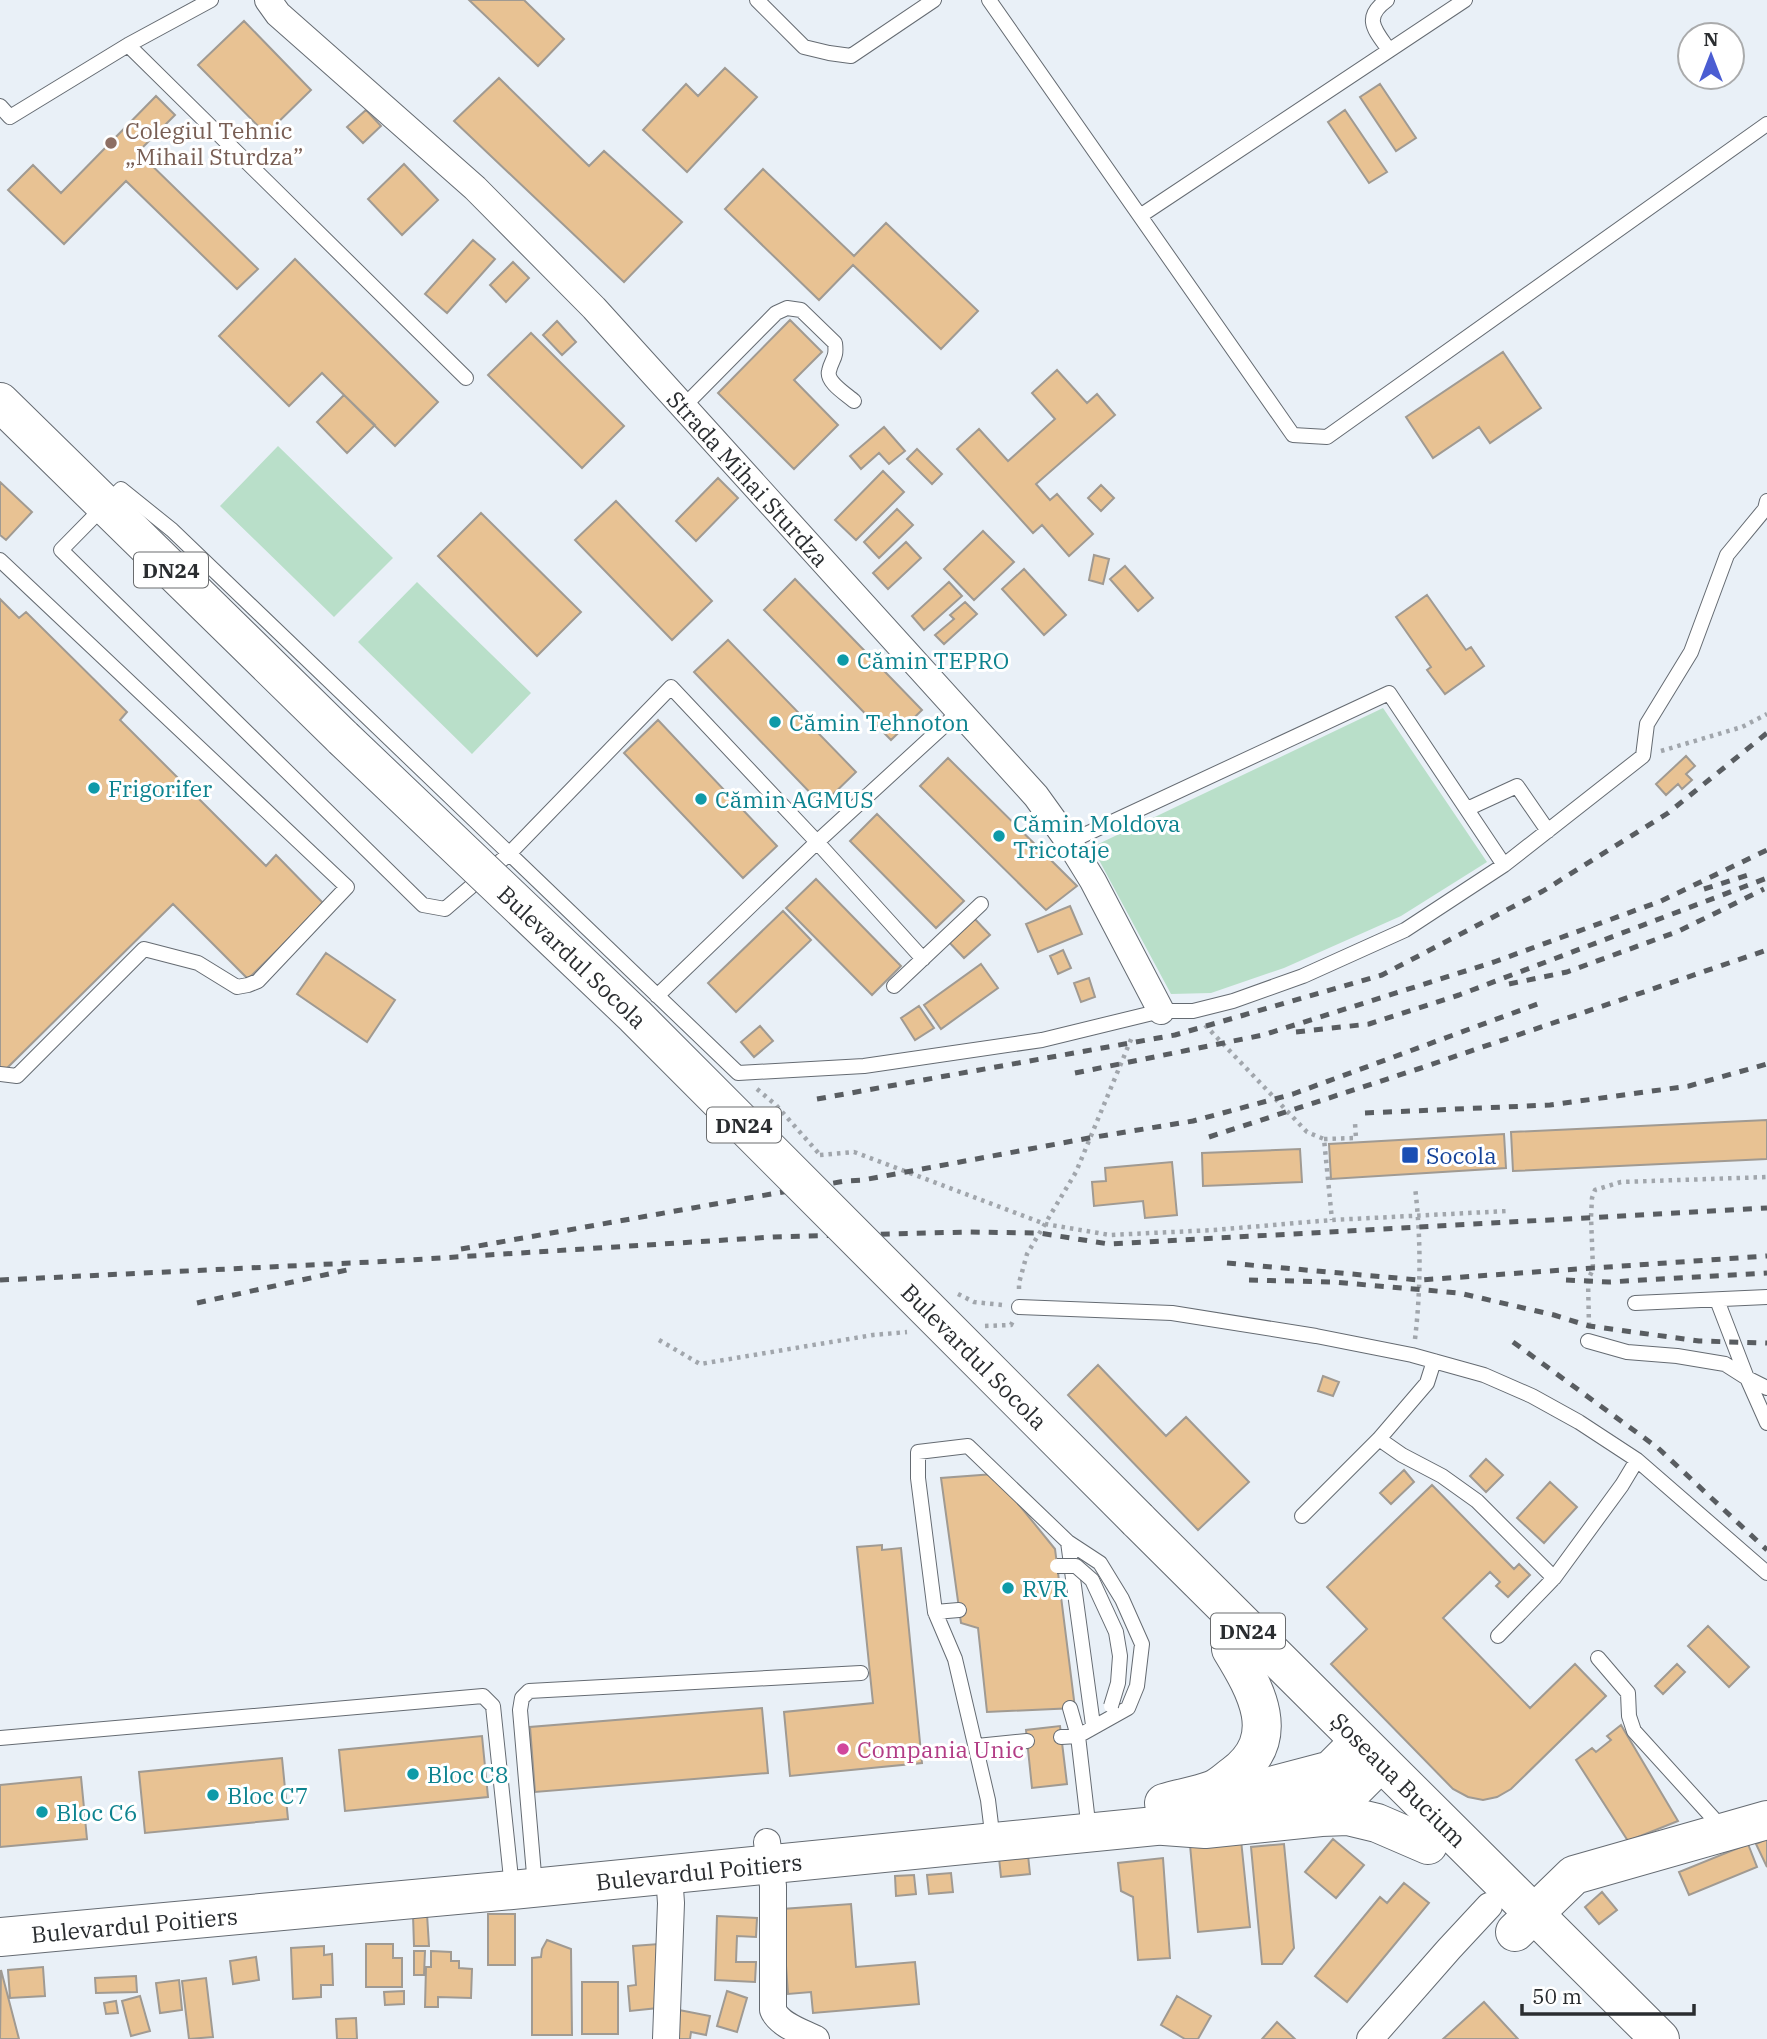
<svg xmlns="http://www.w3.org/2000/svg" width="1767" height="2039" font-family="'IBM Plex Serif',serif">
	<style>
		.green { fill: #b9dfc9 }
		.building { fill: #e8c293; stroke: #a09a92; stroke-width: 2 }
		.lines { fill: none; stroke-linecap: round; stroke-linejoin: round }
		.lane-casing { stroke: #656b72; stroke-width: 16 }
		.street-casing { stroke: #656b72; stroke-width: 28 }
		.secondary-casing { stroke: #656b72; stroke-width: 40 }
		.primary-casing { stroke: #656b72; stroke-width: 40 }
		.path { stroke: #a1a6ac; stroke-width: 4.5; stroke-dasharray: 3.5 5; stroke-linecap: butt }
		.lane { stroke: #fff; stroke-width: 14 }
		.street { stroke: #fff; stroke-width: 26 }
		.secondary { stroke: #fff; stroke-width: 38 }
		.primary { stroke: #fff; stroke-width: 38 }
		.rail { stroke: #595d61; stroke-width: 5; stroke-dasharray: 9 9; stroke-linecap: butt }
		.lane-bridge-casing { stroke: #656b72; stroke-width: 16; stroke-linecap: butt }
		.primary-bridge-casing { stroke: #656b72; stroke-width: 40; stroke-linecap: butt }
		.lane-bridge { stroke: #fff; stroke-width: 14 }
		.primary-bridge { stroke: #fff; stroke-width: 38 }
		.education-dot { fill: #8d6e63; stroke: #fff; stroke-width: 2.5 }
		.culture-dot { fill: #0f9aa8; stroke: #fff; stroke-width: 2.5 }
		.transit-dot { fill: #1a4fb4; stroke: #fff; stroke-width: 2.5 }
		.hotel-dot { fill: #d1479c; stroke: #fff; stroke-width: 2.5 }
		.labels { text-anchor: middle; dominant-baseline: central; stroke-width: 6; stroke-linejoin: round; paint-order: stroke }
		.shield { fill: #fff; stroke: #6a6c6e; stroke-width: 2 }
		.shield-label { font-size: 21px; font-weight: bold; fill: #2a2d30 }
		.education-label { font-size: 23px; fill: #785e54; stroke: #fff; text-anchor: start }
		.street-label { font-size: 23px; fill: #2a2d30; stroke: #fff }
		.culture-label { font-size: 23px; fill: #0d838f; stroke: #fff; text-anchor: start }
		.transit-label { font-size: 23px; fill: #164399; stroke: #fff; text-anchor: start }
		.hotel-label { font-size: 23px; fill: #b23c85; stroke: #fff; text-anchor: start }
	</style>
	<rect width="100%" height="100%" fill="#e9f0f7"/>
	<!-- green -->
	<path class="green" d="M 278,446 L 393,558 L 334,617 L 220,506 Z
		M 417,582 L 531,693 L 472,754 L 358,642 Z
		M 1383,708 L 1487,862 L 1401,916 L 1284,968 L 1211,993 L 1171,994 L 1092,847 Z"/>
	<!-- building -->
	<path class="building" d="M 469,0 L 524,0 L 564,39 L 538,66 Z
		M 244,21 L 311,90 L 266,134 L 198,65 Z
		M 725,68 L 757,97 L 687,172 L 643,130 L 686,84 L 698,96 Z
		M 499,78 L 589,166 L 604,151 L 682,222 L 624,282 L 454,121 Z
		M 1380,84 L 1416,138 L 1396,151 L 1360,97 Z
		M 156,96 L 175,115 L 138,152 L 258,269 L 237,289 L 126,181 L 64,244 L 8,190 L 33,165 L 61,193 Z
		M 366,110 L 381,126 L 363,143 L 347,127 Z
		M 1345,110 L 1387,172 L 1369,183 L 1328,122 Z
		M 404,164 L 438,200 L 402,235 L 368,199 Z
		M 763,169 L 854,256 L 886,223 L 978,311 L 941,349 L 853,265 L 819,300 L 725,209 Z
		M 473,240 L 495,259 L 447,313 L 425,294 Z
		M 295,259 L 438,402 L 395,446 L 322,373 L 289,406 L 219,336 Z
		M 513,262 L 529,278 L 506,302 L 490,285 Z
		M 790,320 L 822,352 L 794,380 L 838,425 L 794,469 L 718,393 Z
		M 557,321 L 576,342 L 562,355 L 543,335 Z
		M 531,333 L 624,426 L 582,468 L 488,375 Z
		M 1503,352 L 1541,408 L 1490,443 L 1479,427 L 1433,458 L 1406,417 Z
		M 1057,370 L 1087,403 L 1097,394 L 1115,415 L 1036,484 L 1050,500 L 1057,494 L 1093,534 L 1069,556 L 1042,525 L 1033,533 L 957,449 L 979,429 L 1008,461 L 1055,419 L 1032,393 Z
		M 344,395 L 375,425 L 347,453 L 317,422 Z
		M 884,427 L 905,451 L 889,464 L 879,453 L 861,469 L 850,456 Z
		M 917,449 L 942,474 L 932,484 L 907,459 Z
		M 883,471 L 904,492 L 856,540 L 835,520 Z
		M 718,478 L 738,498 L 696,541 L 676,521 Z
		M 0,482 L 32,512 L 6,540 L 0,535 Z
		M 1101,485 L 1114,498 L 1101,511 L 1088,498 Z
		M 616,501 L 712,601 L 672,640 L 575,540 Z
		M 897,509 L 913,525 L 879,558 L 864,542 Z
		M 481,513 L 581,612 L 537,656 L 438,556 Z
		M 983,531 L 1014,562 L 974,600 L 944,569 Z
		M 906,542 L 921,558 L 888,589 L 873,573 Z
		M 1094,555 L 1109,559 L 1103,584 L 1089,580 Z
		M 1125,566 L 1153,598 L 1138,611 L 1110,579 Z
		M 1024,569 L 1066,615 L 1044,635 L 1002,589 Z
		M 795,579 L 922,710 L 891,740 L 764,610 Z
		M 949,582 L 962,596 L 924,630 L 912,616 Z
		M 1427,595 L 1466,650 L 1471,647 L 1484,666 L 1445,694 L 1427,670 L 1431,667 L 1396,617 Z
		M 0,599 L 19,618 L 26,612 L 127,712 L 120,720 L 266,866 L 276,855 L 324,904 L 248,979 L 173,904 L 3,1072 L 0,1069 Z
		M 965,602 L 977,614 L 944,644 L 935,635 L 954,619 L 950,615 Z
		M 728,640 L 856,772 L 822,805 L 694,672 Z
		M 658,720 L 777,846 L 743,878 L 624,753 Z
		M 1686,756 L 1695,766 L 1686,774 L 1692,780 L 1682,789 L 1678,784 L 1666,795 L 1656,784 Z
		M 948,758 L 1077,886 L 1046,910 L 920,786 Z
		M 877,814 L 964,901 L 936,928 L 850,841 Z
		M 816,879 L 901,966 L 872,995 L 786,908 Z
		M 1070,906 L 1082,934 L 1038,952 L 1026,924 Z
		M 783,911 L 811,940 L 736,1012 L 708,983 Z
		M 973,917 L 990,935 L 964,958 L 947,940 Z
		M 1063,950 L 1071,968 L 1058,974 L 1050,956 Z
		M 326,953 L 395,1000 L 367,1042 L 297,994 Z
		M 981,964 L 998,988 L 941,1029 L 924,1005 Z
		M 1089,978 L 1095,997 L 1081,1002 L 1074,983 Z
		M 919,1006 L 934,1028 L 915,1040 L 901,1018 Z
		M 760,1026 L 773,1041 L 754,1057 L 741,1042 Z
		M 1767,1120 L 1767,1159 L 1513,1171 L 1511,1132 Z
		M 1504,1134 L 1506,1168 L 1331,1179 L 1329,1144 Z
		M 1300,1149 L 1302,1182 L 1203,1186 L 1202,1153 Z
		M 1172,1162 L 1177,1215 L 1145,1218 L 1143,1201 L 1094,1206 L 1092,1182 L 1106,1181 L 1105,1168 Z
		M 1098,1365 L 1166,1436 L 1186,1417 L 1249,1482 L 1198,1530 L 1068,1395 Z
		M 1323,1376 L 1339,1382 L 1333,1396 L 1318,1391 Z
		M 1486,1459 L 1503,1475 L 1486,1492 L 1470,1476 Z
		M 1404,1470 L 1414,1482 L 1391,1504 L 1380,1493 Z
		M 994,1474 L 1055,1549 L 1075,1708 L 987,1712 L 978,1628 L 961,1623 L 941,1478 Z
		M 1550,1482 L 1577,1507 L 1544,1543 L 1517,1518 Z
		M 1432,1485 L 1514,1569 L 1519,1564 L 1530,1575 L 1508,1597 L 1496,1586 L 1500,1582 L 1490,1572 L 1443,1618 L 1530,1708 L 1575,1664 L 1606,1696 L 1511,1789 L 1497,1797 L 1483,1800 L 1468,1797 L 1453,1789 L 1331,1664 L 1367,1629 L 1327,1587 Z
		M 882,1545 L 882,1550 L 901,1548 L 922,1763 L 790,1776 L 784,1712 L 873,1703 L 857,1547 Z
		M 1708,1626 L 1749,1667 L 1729,1687 L 1688,1646 Z
		M 1677,1664 L 1685,1672 L 1663,1694 L 1655,1686 Z
		M 762,1708 L 768,1773 L 535,1792 L 530,1727 Z
		M 1621,1725 L 1678,1821 L 1628,1841 L 1576,1760 L 1592,1748 L 1596,1752 L 1611,1740 L 1607,1736 Z
		M 1060,1726 L 1067,1784 L 1032,1788 L 1026,1730 Z
		M 482,1736 L 488,1797 L 345,1811 L 339,1750 Z
		M 282,1758 L 288,1819 L 145,1833 L 139,1772 Z
		M 81,1777 L 87,1839 L 0,1847 L 0,1785 Z
		M 1333,1839 L 1364,1865 L 1336,1898 L 1305,1872 Z
		M 1767,1839 L 1767,1867 L 1756,1844 Z
		M 1241,1840 L 1250,1927 L 1198,1932 L 1190,1845 Z
		M 1284,1844 L 1294,1948 L 1282,1964 L 1262,1964 L 1251,1847 Z
		M 1748,1844 L 1757,1867 L 1689,1895 L 1679,1872 Z
		M 1028,1855 L 1030,1874 L 1001,1877 L 999,1858 Z
		M 1163,1858 L 1170,1958 L 1138,1960 L 1133,1897 L 1121,1891 L 1118,1863 Z
		M 951,1873 L 953,1892 L 929,1894 L 927,1875 Z
		M 914,1875 L 916,1894 L 896,1896 L 895,1876 Z
		M 1404,1883 L 1429,1903 L 1347,2002 L 1315,1976 L 1380,1897 L 1387,1903 Z
		M 1602,1892 L 1617,1910 L 1599,1924 L 1585,1907 Z
		M 851,1904 L 856,1967 L 915,1962 L 919,2004 L 813,2013 L 811,1992 L 788,1994 L 782,1909 Z
		M 427,1914 L 429,1946 L 414,1946 L 413,1915 Z
		M 488,1914 L 515,1914 L 515,1965 L 488,1965 Z
		M 717,1916 L 757,1918 L 756,1937 L 737,1936 L 736,1962 L 756,1962 L 755,1982 L 715,1980 Z
		M 547,1940 L 571,1949 L 572,2035 L 532,2035 L 532,1958 L 541,1957 L 542,1949 Z
		M 366,1944 L 393,1944 L 393,1958 L 402,1958 L 402,1987 L 366,1987 Z
		M 659,1944 L 658,2008 L 630,2011 L 628,1986 L 636,1985 L 633,1946 Z
		M 324,1946 L 324,1955 L 332,1954 L 333,1985 L 321,1985 L 321,1997 L 293,1999 L 291,1948 Z
		M 414,1951 L 425,1951 L 424,1975 L 414,1975 Z
		M 431,1951 L 451,1952 L 451,1961 L 459,1961 L 459,1968 L 472,1969 L 471,1998 L 438,1997 L 438,2007 L 425,2007 L 426,1967 L 431,1967 Z
		M 256,1957 L 259,1980 L 233,1984 L 230,1961 Z
		M 43,1967 L 45,1996 L 10,1998 L 8,1970 Z
		M 1,1970 L 19,2039 L 0,2039 Z
		M 136,1976 L 137,1992 L 96,1993 L 95,1978 Z
		M 206,1978 L 213,2037 L 189,2039 L 182,1981 Z
		M 179,1980 L 182,2010 L 160,2013 L 156,1983 Z
		M 582,1982 L 618,1982 L 618,2034 L 582,2034 Z
		M 404,1991 L 404,2004 L 385,2005 L 384,1992 Z
		M 727,1991 L 747,1998 L 737,2032 L 717,2026 Z
		M 140,1996 L 150,2031 L 131,2036 L 122,2001 Z
		M 1177,1996 L 1211,2016 L 1198,2039 L 1185,2039 L 1161,2025 Z
		M 116,2001 L 118,2013 L 106,2014 L 104,2003 Z
		M 1484,2002 L 1518,2039 L 1443,2039 Z
		M 679,2010 L 710,2016 L 706,2035 L 691,2032 L 690,2039 L 674,2039 Z
		M 356,2018 L 357,2039 L 337,2039 L 336,2019 Z
		M 1277,2022 L 1295,2039 L 1262,2039 Z"/>
	<g class="lines">
		<defs>
			<path id="lane" d="M 757,0 L 804,47 L 829,53 L 851,56 L 934,0
				M 989,0 L 1293,435 L 1327,437 L 1767,124
				M 1387,0 C 1362,18 1375,30 1389,50
				M 128,45 L 466,378
				M 0,106 L 10,117 L 128,45 L 211,0
				M 1140,216 L 1465,0
				M 684,406 L 776,313 L 787,308 L 801,310 L 835,343 C 837,359 832,358 829,371 C 826,382 846,394 854,401
				M 0,560 L 347,887 L 258,981 L 248,985 L 237,987 L 198,963 L 144,949 L 17,1076 L 0,1074
				M 1467,809 L 1517,786 L 1548,831
				M 1069,842 L 1389,693 L 1504,865
				M 923,959 L 817,842 L 671,687 L 510,853 L 445,909 L 423,905 L 61,550 L 121,489 L 172,530 L 738,1073 L 864,1066 L 1042,1040 L 1161,1011 L 1193,1011 L 1233,1001 L 1303,976 L 1405,930 L 1504,865 L 1643,756 L 1647,724 L 1691,652 L 1727,555 L 1765,509 L 1767,501
				M 894,986 L 981,904
				M 657,996 L 817,842 L 960,711
				M 1717,1300 L 1747,1378 L 1767,1423
				M 1635,1303 L 1767,1297
				M 1019,1307 L 1172,1313 L 1316,1336 L 1412,1355 L 1484,1375 L 1532,1396 L 1579,1422 L 1637,1460 L 1767,1573
				M 1588,1341 L 1627,1352 L 1677,1356 L 1725,1364 L 1747,1378 L 1767,1388
				M 1379,1439 L 1402,1455 L 1442,1476 L 1477,1501 L 1554,1578
				M 1302,1516 L 1379,1439 L 1427,1383 L 1434,1361
				M 935,1612 L 959,1610
				M 1498,1636 L 1554,1578 L 1622,1485 L 1637,1460
				M 1598,1658 L 1628,1693 L 1629,1716 L 1634,1731 L 1713,1818 L 1719,1833
				M 1070,1708 L 1078,1736 L 1089,1831
				M 1061,1737 L 1078,1736 L 1128,1708 L 1137,1686 L 1142,1644 L 1122,1599 L 1100,1563 L 1068,1542
				M 0,1738 L 483,1696 L 493,1706 L 512,1888
				M 977,1746 L 1027,1741
				M 993,1841 L 988,1800 L 955,1659 L 935,1612 L 918,1478 L 918,1452 L 968,1446 L 1068,1542 L 1093,1725
				M 535,1886 L 520,1710 L 522,1698 L 529,1691 L 861,1673"/>
			<g id="street">
				<path id="s1" d="M 268,0 L 278,14 L 475,188 L 594,308 L 1036,796 L 1069,842 L 1093,881 L 1161,1011"/>
				<path d="M 767,1842 L 773,1886 L 773,2010 C 779,2025 802,2032 816,2039"/>
				<path d="M 666,2039 L 671,1903 L 669,1874"/>
				<path d="M 1370,2039 L 1449,1949 L 1489,1906"/>
			</g>
			<g id="secondary">
				<path d="M 1191,1800 L 1267,1787 L 1331,1770 L 1359,1742"/>
				<path d="M 1291,1809 L 1313,1806 L 1349,1794 L 1380,1763"/>
				<path d="M 1515,1932 L 1574,1875 L 1767,1820"/>
				<path id="s2" d="M 0,1937 L 512,1890 L 1196,1822"/>
			</g>
			<g id="primary">
				<path d="M 0,402 L 343,738"/>
				<path id="s3" d="M 1138,1520 L 1660,2039"/>
				<path d="M 1164,1803 C 1180,1798 1196,1796 1212,1790 C 1220,1787 1227,1780 1234,1775 C 1284,1738 1256,1690 1231,1649"/>
				<path d="M 1164,1826 L 1205,1829 L 1321,1817 L 1348,1816 L 1377,1823 L 1428,1845"/>
			</g>
		</defs>
		<!-- lane casing -->
		<use href="#lane" class="lane-casing"/>
		<!-- street casing -->
		<use href="#street" class="street-casing"/>
		<!-- secondary casing -->
		<use href="#secondary" class="secondary-casing"/>
		<!-- primary casing -->
		<use href="#primary" class="primary-casing"/>
		<!-- path -->
		<path class="path" d="M 1661,751 L 1742,727 L 1767,714
			M 1205,1025 L 1307,1132 L 1324,1139 L 1332,1220
			M 757,1089 L 776,1105 L 821,1156
			M 1324,1139 L 1356,1138 L 1355,1123
			M 820,1155 L 854,1152 L 1045,1224 L 1110,1235 L 1214,1230 L 1332,1220 L 1508,1211
			M 1019,1289 L 1019,1283 L 1027,1254 L 1076,1172 L 1132,1037
			M 958,1294 L 974,1302 L 1003,1305
			M 985,1326 L 1011,1325 L 1013,1321
			M 1589,1326 L 1588,1280 L 1593,1269 L 1591,1217 L 1592,1198 L 1595,1190 L 1621,1182 L 1767,1177
			M 1415,1339 C 1421,1288 1421,1238 1415,1187
			M 659,1340 L 700,1364 L 873,1335 L 907,1332"/>
		<!-- lane -->
		<use href="#lane" class="lane"/>
		<!-- street -->
		<use href="#street" class="street"/>
		<!-- secondary -->
		<use href="#secondary" class="secondary"/>
		<!-- primary -->
		<use href="#primary" class="primary"/>
		<!-- rail -->
		<path class="rail" d="M 1704,889 L 1754,873
			M 1509,984 L 1567,972 L 1679,931 L 1764,889
			M 1296,1032 L 1369,1024 L 1459,995 L 1767,878
			M 1075,1073 L 1263,1035 L 1494,962 L 1661,901 L 1767,850
			M 817,1099 L 1175,1035 L 1382,975 L 1543,891 L 1668,813 L 1767,733
			M 1365,1113 L 1550,1105 L 1689,1086 L 1767,1064
			M 1209,1137 L 1418,1069 L 1767,950
			M 461,1249 L 845,1181 L 863,1180 L 1089,1138 L 1193,1121 L 1293,1094 L 1543,1002
			M 1227,1263 L 1419,1280 L 1767,1256
			M 0,1280 L 393,1261 L 773,1237 L 968,1232 L 1039,1233 L 1109,1244 L 1767,1208
			M 1249,1280 L 1333,1282 L 1459,1293 L 1554,1315 L 1589,1326 L 1699,1341 L 1767,1343
			M 1566,1280 L 1609,1282 L 1767,1273
			M 197,1303 L 347,1270
			M 1513,1342 L 1658,1448 L 1767,1550"/>
		<defs>
			<path id="lane-bridge" d="M 1057,1566 L 1076,1566 L 1092,1580 L 1116,1632 L 1120,1656 L 1118,1683 L 1111,1706"/>
			<g id="primary-bridge">
				<path id="s4" d="M 343,738 L 635,1016 L 1138,1520"/>
			</g>
		</defs>
		<!-- lane-bridge casing -->
		<use href="#lane-bridge" class="lane-bridge-casing"/>
		<!-- primary-bridge casing -->
		<use href="#primary-bridge" class="primary-bridge-casing"/>
		<!-- lane-bridge -->
		<use href="#lane-bridge" class="lane-bridge"/>
		<!-- primary-bridge -->
		<use href="#primary-bridge" class="primary-bridge"/>
	</g>
	<!-- markers -->
	<circle class="education-dot" cx="111" cy="143" r="7"/>
	<g class="culture-dot">
		<circle cx="843" cy="660" r="7"/>
		<circle cx="775" cy="722" r="7"/>
		<circle cx="94" cy="788" r="7"/>
		<circle cx="701" cy="799" r="7"/>
		<circle cx="999" cy="836" r="7"/>
		<circle cx="1008" cy="1588" r="7"/>
		<circle cx="413" cy="1774" r="7"/>
		<circle cx="213" cy="1795" r="7"/>
		<circle cx="42" cy="1812" r="7"/>
	</g>
	<rect class="transit-dot" x="1401" y="1146" width="18" height="18" rx="3.5"/>
	<circle class="hotel-dot" cx="843" cy="1749" r="7"/>
	<g class="labels">
		<!-- shield labels -->
		<g class="shield">
			<rect x="134" y="552.5" width="74" height="35" rx="5"/>
			<rect x="707" y="1107.5" width="74" height="35" rx="5"/>
			<rect x="1211" y="1613.5" width="74" height="35" rx="5"/>
		</g>
		<g class="shield-label">
			<text x="171" y="570">DN24</text>
			<text x="744" y="1125">DN24</text>
			<text x="1248" y="1631">DN24</text>
		</g>
		<!-- education labels -->
		<g class="education-label">
			<text x="125" y="130">Colegiul Tehnic<tspan x="125" dy="26">„Mihail Sturdza”</tspan></text>
		</g>
		<!-- street labels -->
		<g class="street-label">
			<text stroke="none"><textPath href="#s1" startOffset="679">Strada Mihai Sturdza</textPath></text>
			<text stroke="none"><textPath href="#s4" startOffset="317">Bulevardul Socola</textPath></text>
			<text stroke="none"><textPath href="#s4" startOffset="884">Bulevardul Socola</textPath></text>
			<text stroke="none"><textPath href="#s3" startOffset="368">Șoseaua Bucium</textPath></text>
			<text stroke="none"><textPath href="#s2" startOffset="702">Bulevardul Poitiers</textPath></text>
			<text stroke="none"><textPath href="#s2" startOffset="135">Bulevardul Poitiers</textPath></text>
		</g>
		<!-- culture labels -->
		<g class="culture-label">
			<text x="857" y="660">Cămin TEPRO</text>
			<text x="789" y="722">Cămin Tehnoton</text>
			<text x="108" y="788">Frigorifer</text>
			<text x="715" y="799">Cămin AGMUS</text>
			<text x="1013" y="823">Cămin Moldova<tspan x="1013" dy="26">Tricotaje</tspan></text>
			<text x="1022" y="1588">RVR</text>
			<text x="427" y="1774">Bloc C8</text>
			<text x="227" y="1795">Bloc C7</text>
			<text x="56" y="1812">Bloc C6</text>
		</g>
		<!-- transit labels -->
		<g class="transit-label">
			<text x="1426" y="1155">Socola</text>
		</g>
		<!-- hotel labels -->
		<g class="hotel-label">
			<text x="857" y="1749">Compania Unic</text>
		</g>
	</g>
	<!-- north arrow -->
	<g transform="translate(1711 56)"><circle r="33" fill="#ffffff" stroke="#aaabac" stroke-width="2"/>
	<path d="M0-5L12 26L0 18L-12 26Z" fill="#4b5dd2"/>
	<text y="-10" font-size="19" font-weight="bold" text-anchor="middle" fill="#2a2d30">N</text>
	</g>
	<!-- scale -->
	<path d="M1522 2004v10h172v-10" fill="none" stroke="#2a2d30" stroke-width="3.5"/>
	<text x="1532" y="2004" font-size="21" fill="#2a2d30" stroke="#ffffff" stroke-width="5" paint-order="stroke">50 m</text>
</svg>
